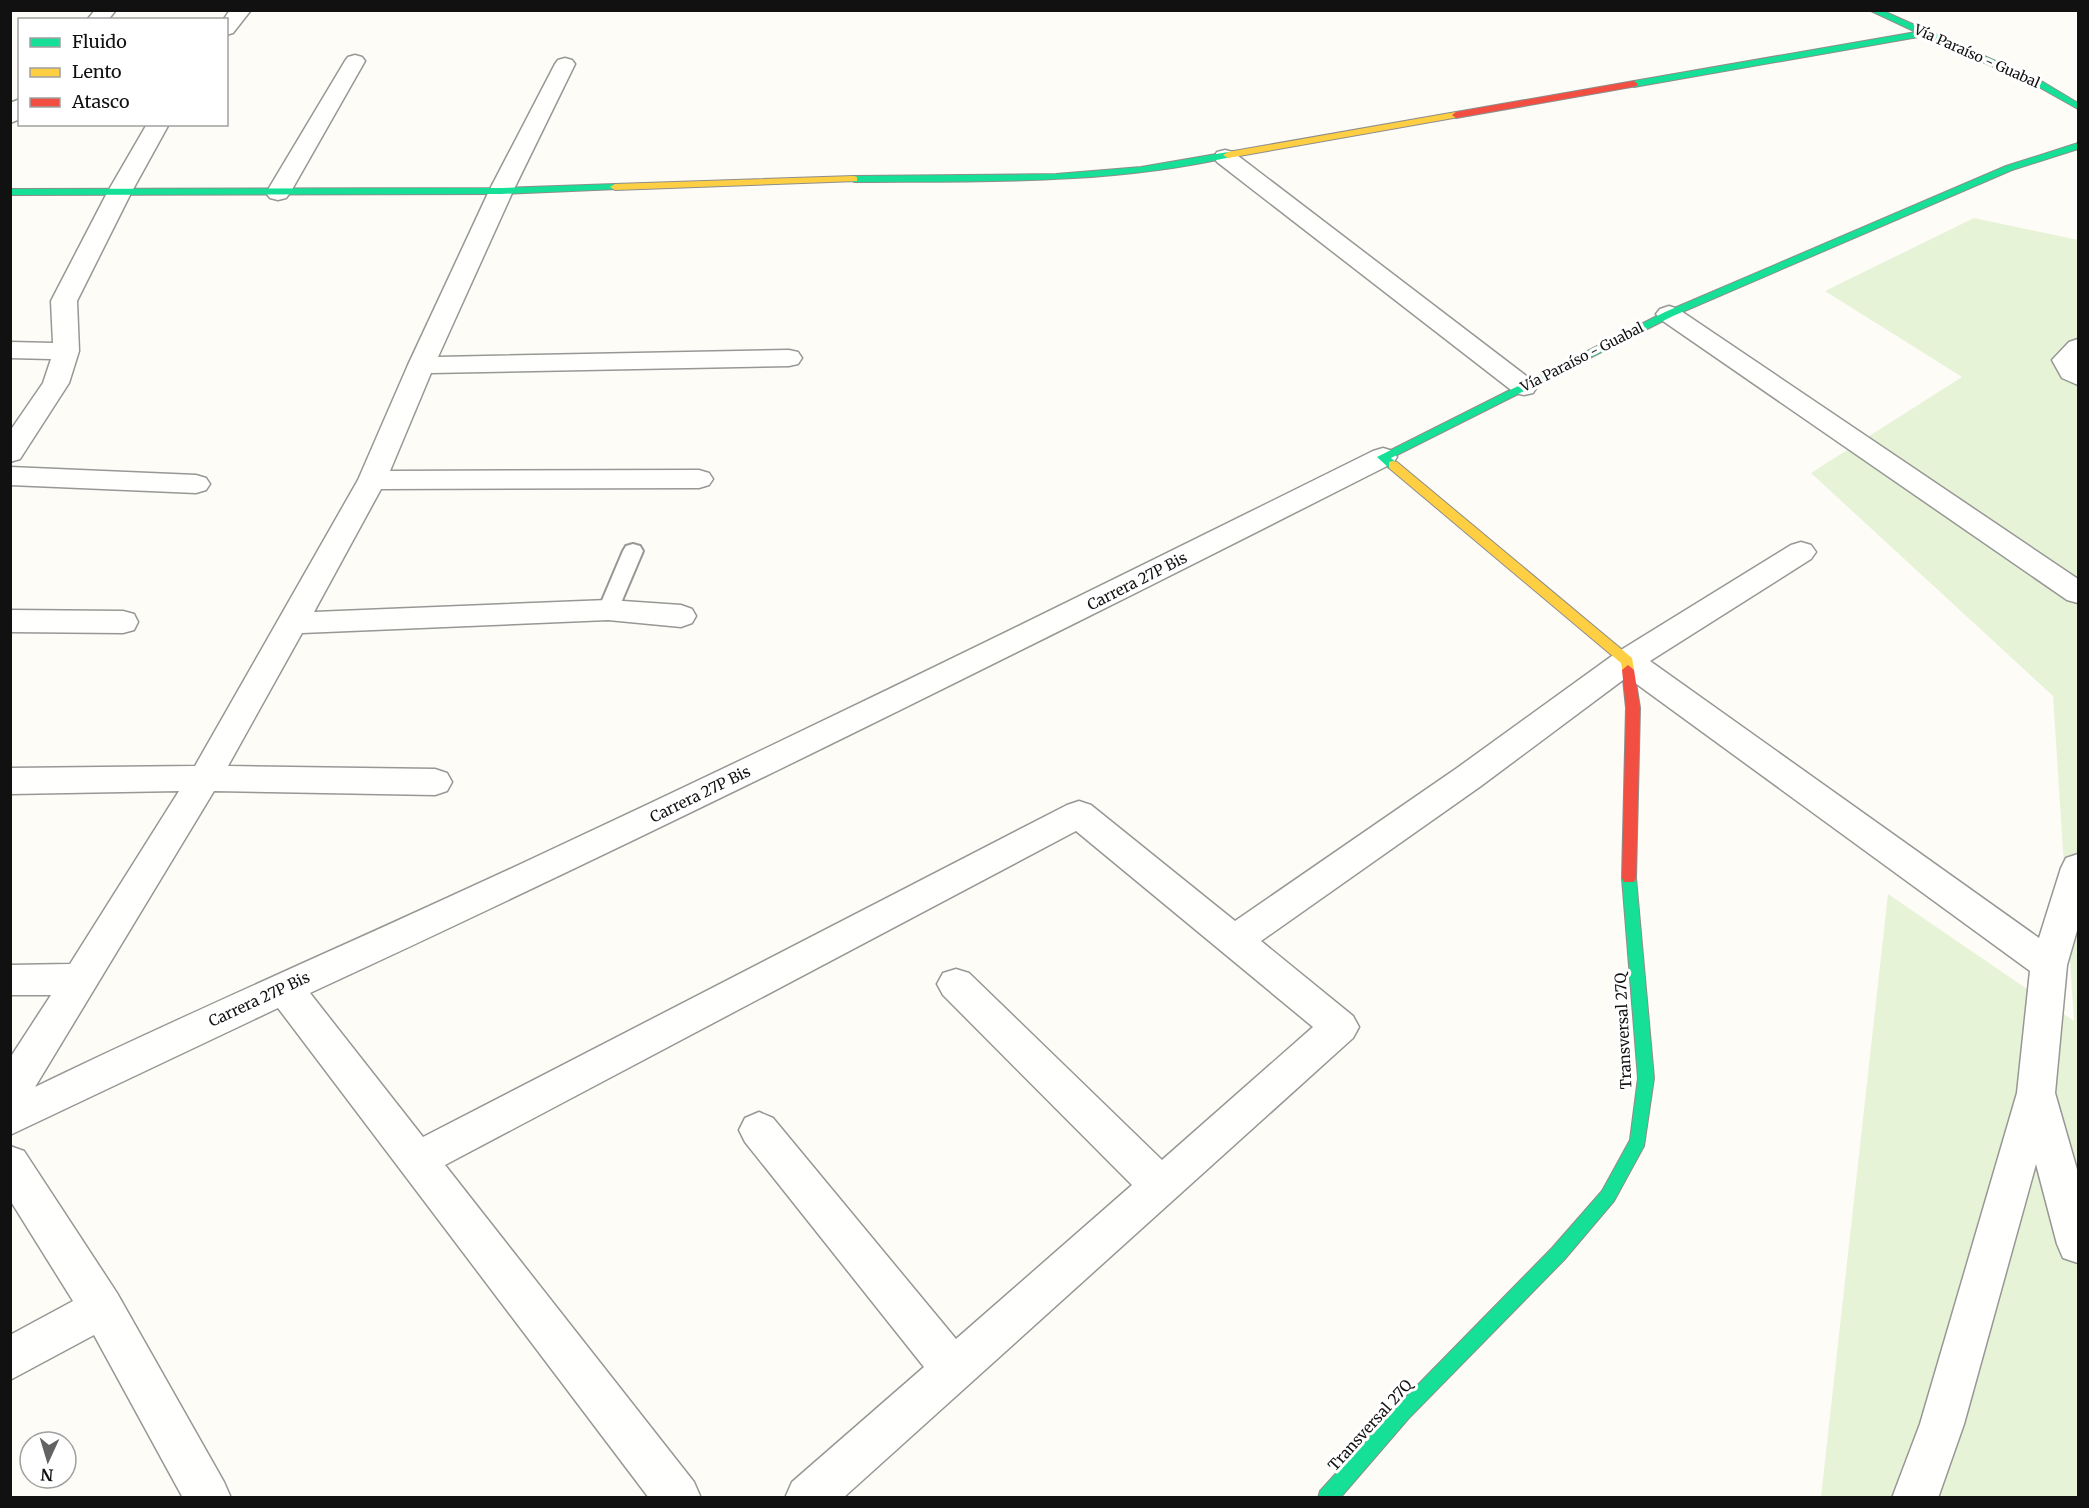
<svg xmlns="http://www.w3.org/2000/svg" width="2089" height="1508" font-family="Merriweather,serif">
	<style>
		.green { fill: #e7f3d7 }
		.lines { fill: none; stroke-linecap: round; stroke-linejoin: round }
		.lane-casing { stroke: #979795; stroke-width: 4 }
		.street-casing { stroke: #979795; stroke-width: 3 }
		.fast-casing { stroke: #8e8d8b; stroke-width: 2 }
		.slow-casing { stroke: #8e8d8b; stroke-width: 2 }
		.jam-casing { stroke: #8e8d8b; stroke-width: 2 }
		.lane { fill: #fffffe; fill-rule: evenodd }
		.street { fill: #fffffe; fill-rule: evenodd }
		.fast { fill: #16e098; fill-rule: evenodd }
		.slow { fill: #ffcf43; fill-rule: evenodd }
		.jam { fill: #f24e42; fill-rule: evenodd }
		.labels { text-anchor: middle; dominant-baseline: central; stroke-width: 6; stroke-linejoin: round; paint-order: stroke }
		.far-street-label { font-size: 14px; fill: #111; stroke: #fff }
		.street-label { font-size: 15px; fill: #111; stroke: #fff }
	</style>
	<rect width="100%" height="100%" fill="#fdfcf7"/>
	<!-- green -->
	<path class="green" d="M 1974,218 L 2078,240 L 2078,1497 L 1821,1497 L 1888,894 L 2074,1021 L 2053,696 L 1811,473 L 1962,377 L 1825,291 Z"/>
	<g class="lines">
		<defs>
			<path id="lane" d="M 633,544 L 640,546 L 643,551 L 618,610 L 615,615 L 608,617 L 601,615 L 598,610 L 623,551 L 626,546 Z"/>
			<path id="street" d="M 95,10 L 116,10 L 108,20 L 87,20 Z
				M 230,10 L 251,10 L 233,33 L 226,35 L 226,20 L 223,20 Z
				M 355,55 L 362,57 L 365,61 L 290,193 L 286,198 L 278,200 L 270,198 L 266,193 L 345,61 L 348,57 Z
				M 565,58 L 572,60 L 575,64 L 513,191 L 438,357 L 789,350 L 798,352 L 802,358 L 798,364 L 789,366 L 431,373 L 390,471 L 699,470 L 709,473 L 713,479 L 709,485 L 699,488 L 381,489 L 314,612 L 608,600 L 681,605 L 692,609 L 696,616 L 692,623 L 681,627 L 608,620 L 302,633 L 228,766 L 435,769 L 447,773 L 452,782 L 447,791 L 435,795 L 214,791 L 35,1087 C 202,1006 374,933 542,854 C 821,724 1097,588 1373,451 L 1383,448 L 1393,451 L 1397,457 L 1393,463 C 1034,645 675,824 310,993 L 423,1137 L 1067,805 L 1079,801 L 1091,805 L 1235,921 L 1457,768 L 1616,653 L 1791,545 L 1801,542 L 1811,545 L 1816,552 L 1811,559 L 1650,661 L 2039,938 L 2061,868 L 2066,858 L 2078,854 L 2078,927 L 2067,965 L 2055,1093 L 2078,1173 L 2078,1263 L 2063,1258 L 2057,1244 L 2036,1164 L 1964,1424 L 1938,1498 L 1892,1498 L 1920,1424 L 2017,1093 L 2030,971 L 1627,677 L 1481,786 L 1261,941 L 1353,1016 L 1359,1027 L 1353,1038 L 843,1498 L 785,1498 L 792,1482 L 924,1367 L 745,1142 L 739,1130 L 745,1118 L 759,1112 L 773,1118 L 956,1339 L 1132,1185 L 943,995 L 937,984 L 943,973 L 956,969 L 969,973 L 1162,1160 L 1313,1027 L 1076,831 L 445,1165 L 694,1482 L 701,1498 L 649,1498 L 278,1008 L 10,1135 L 10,1058 L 51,995 L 10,995 L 10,965 L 70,964 L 179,791 L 10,794 L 10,768 L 195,766 L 358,480 L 408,365 L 489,191 L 555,64 L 558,60 Z
				M 20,99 L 20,119 L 10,123 L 10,103 Z
				M 147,124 L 169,124 L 131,193 L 77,301 L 79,351 L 69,383 L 20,459 L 10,462 L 10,431 L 43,383 L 51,359 L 10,358 L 10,342 L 53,343 L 51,301 L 107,193 Z
				M 1225,150 L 1233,152 L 1533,381 L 1537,387 L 1533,393 L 1524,395 L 1515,393 L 1217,162 L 1214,157 L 1217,152 Z
				M 1669,306 L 1678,309 L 2078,579 L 2078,603 L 2067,600 L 1660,319 L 1656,314 L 1660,309 Z
				M 2078,339 L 2078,385 L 2062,378 L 2052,360 L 2069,342 Z
				M 10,467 L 196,475 L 206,478 L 210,484 L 206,490 L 196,493 L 10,485 Z
				M 10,610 L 123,611 L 134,614 L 138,622 L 134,630 L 123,633 L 10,632 Z
				M 10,1146 L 24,1151 L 117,1293 L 224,1482 L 231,1498 L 183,1498 L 94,1335 L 10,1380 L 10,1335 L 73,1301 L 10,1200 Z"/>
			<path id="fast" d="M 1869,10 L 1881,10 L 2043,82 L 2078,103 L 2078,109 L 2037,86 L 1924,36 L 1634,87 L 1630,84 L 1634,81 L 1916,32 Z
				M 2078,143 L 2078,149 L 2012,170 L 1673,316 L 1391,458 L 1399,465 L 1397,468 L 1389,468 L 1377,457 L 1665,312 L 2006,166 Z
				M 1228,152 L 1233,155 L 1231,157 C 1108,185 980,181 854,182 L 849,179 L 854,176 L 1056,174 L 1141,167 Z
				M 615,184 L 618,185 L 618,189 L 501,194 L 10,195 L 10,189 L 501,188 Z
				M 1629,872 L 1634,874 L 1636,878 L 1654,1078 L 1644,1146 L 1614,1201 L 1564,1260 L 1409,1418 L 1340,1498 L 1318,1498 L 1320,1491 L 1397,1406 L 1552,1248 L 1602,1191 L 1630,1140 L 1638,1078 L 1622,878 L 1624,874 Z"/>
			<path id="slow" d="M 1456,112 L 1459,113 L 1459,117 L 1228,158 L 1223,155 L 1228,152 Z
				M 854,176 L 857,177 L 857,181 L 615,190 L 610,187 L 615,184 Z
				M 1393,461 L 1397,462 L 1632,658 L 1634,670 L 1633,673 L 1623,673 L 1621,663 L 1389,468 L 1389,462 Z"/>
			<path id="jam" d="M 1634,81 L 1638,84 L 1637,86 L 1456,118 L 1452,115 L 1456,112 Z
				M 1628,665 L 1634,670 L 1640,708 L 1636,878 L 1634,882 L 1624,882 L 1622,878 L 1626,708 L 1622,670 Z"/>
		</defs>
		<!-- lane casing -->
		<use href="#lane" class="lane-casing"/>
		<!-- street casing -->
		<use href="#street" class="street-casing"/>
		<!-- fast casing -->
		<use href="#fast" class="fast-casing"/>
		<!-- slow casing -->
		<use href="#slow" class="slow-casing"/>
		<!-- jam casing -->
		<use href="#jam" class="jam-casing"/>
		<!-- lane -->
		<use href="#lane" class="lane"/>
		<!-- street -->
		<use href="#street" class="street"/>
		<!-- fast -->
		<use href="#fast" class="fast"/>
		<!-- slow -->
		<use href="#slow" class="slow"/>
		<!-- jam -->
		<use href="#jam" class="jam"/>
	</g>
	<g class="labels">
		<!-- far-street labels -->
		<g class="far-street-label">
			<text transform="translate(1977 56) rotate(24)">Vía Paraíso - Guabal</text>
			<text transform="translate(1582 357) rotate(-27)">Vía Paraíso - Guabal</text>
		</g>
		<!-- street labels -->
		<g class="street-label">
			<text transform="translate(1137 581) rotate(-27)">Carrera 27P Bis</text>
			<text transform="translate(700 794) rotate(-26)">Carrera 27P Bis</text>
			<text transform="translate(259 999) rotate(-25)">Carrera 27P Bis</text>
			<text transform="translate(1623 1031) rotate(-93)">Transversal 27Q</text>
			<text transform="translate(1370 1425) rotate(-48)">Transversal 27Q</text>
		</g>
	</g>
	<!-- border -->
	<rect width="2089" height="1508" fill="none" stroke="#111111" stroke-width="24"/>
	<!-- legend -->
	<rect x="18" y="18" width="210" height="108" fill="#ffffff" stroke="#a0a0a0" stroke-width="1.5"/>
	<rect x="30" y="38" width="30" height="9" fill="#16e098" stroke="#a0a0a0" stroke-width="1.5"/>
	<text x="72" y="48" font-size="18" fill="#111111">Fluido</text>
	<rect x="30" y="68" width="30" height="9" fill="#ffcf43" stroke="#a0a0a0" stroke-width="1.5"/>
	<text x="72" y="78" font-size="18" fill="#111111">Lento</text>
	<rect x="30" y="98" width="30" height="9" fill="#f24e42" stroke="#a0a0a0" stroke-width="1.5"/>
	<text x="72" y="108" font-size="18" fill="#111111">Atasco</text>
	<!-- north arrow -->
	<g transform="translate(48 1460) rotate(184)"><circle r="28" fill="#ffffff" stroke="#a0a0a0" stroke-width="1.5"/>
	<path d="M0-4.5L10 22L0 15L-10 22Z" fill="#646362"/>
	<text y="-9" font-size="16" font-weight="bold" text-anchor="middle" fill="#111111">N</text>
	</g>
</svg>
